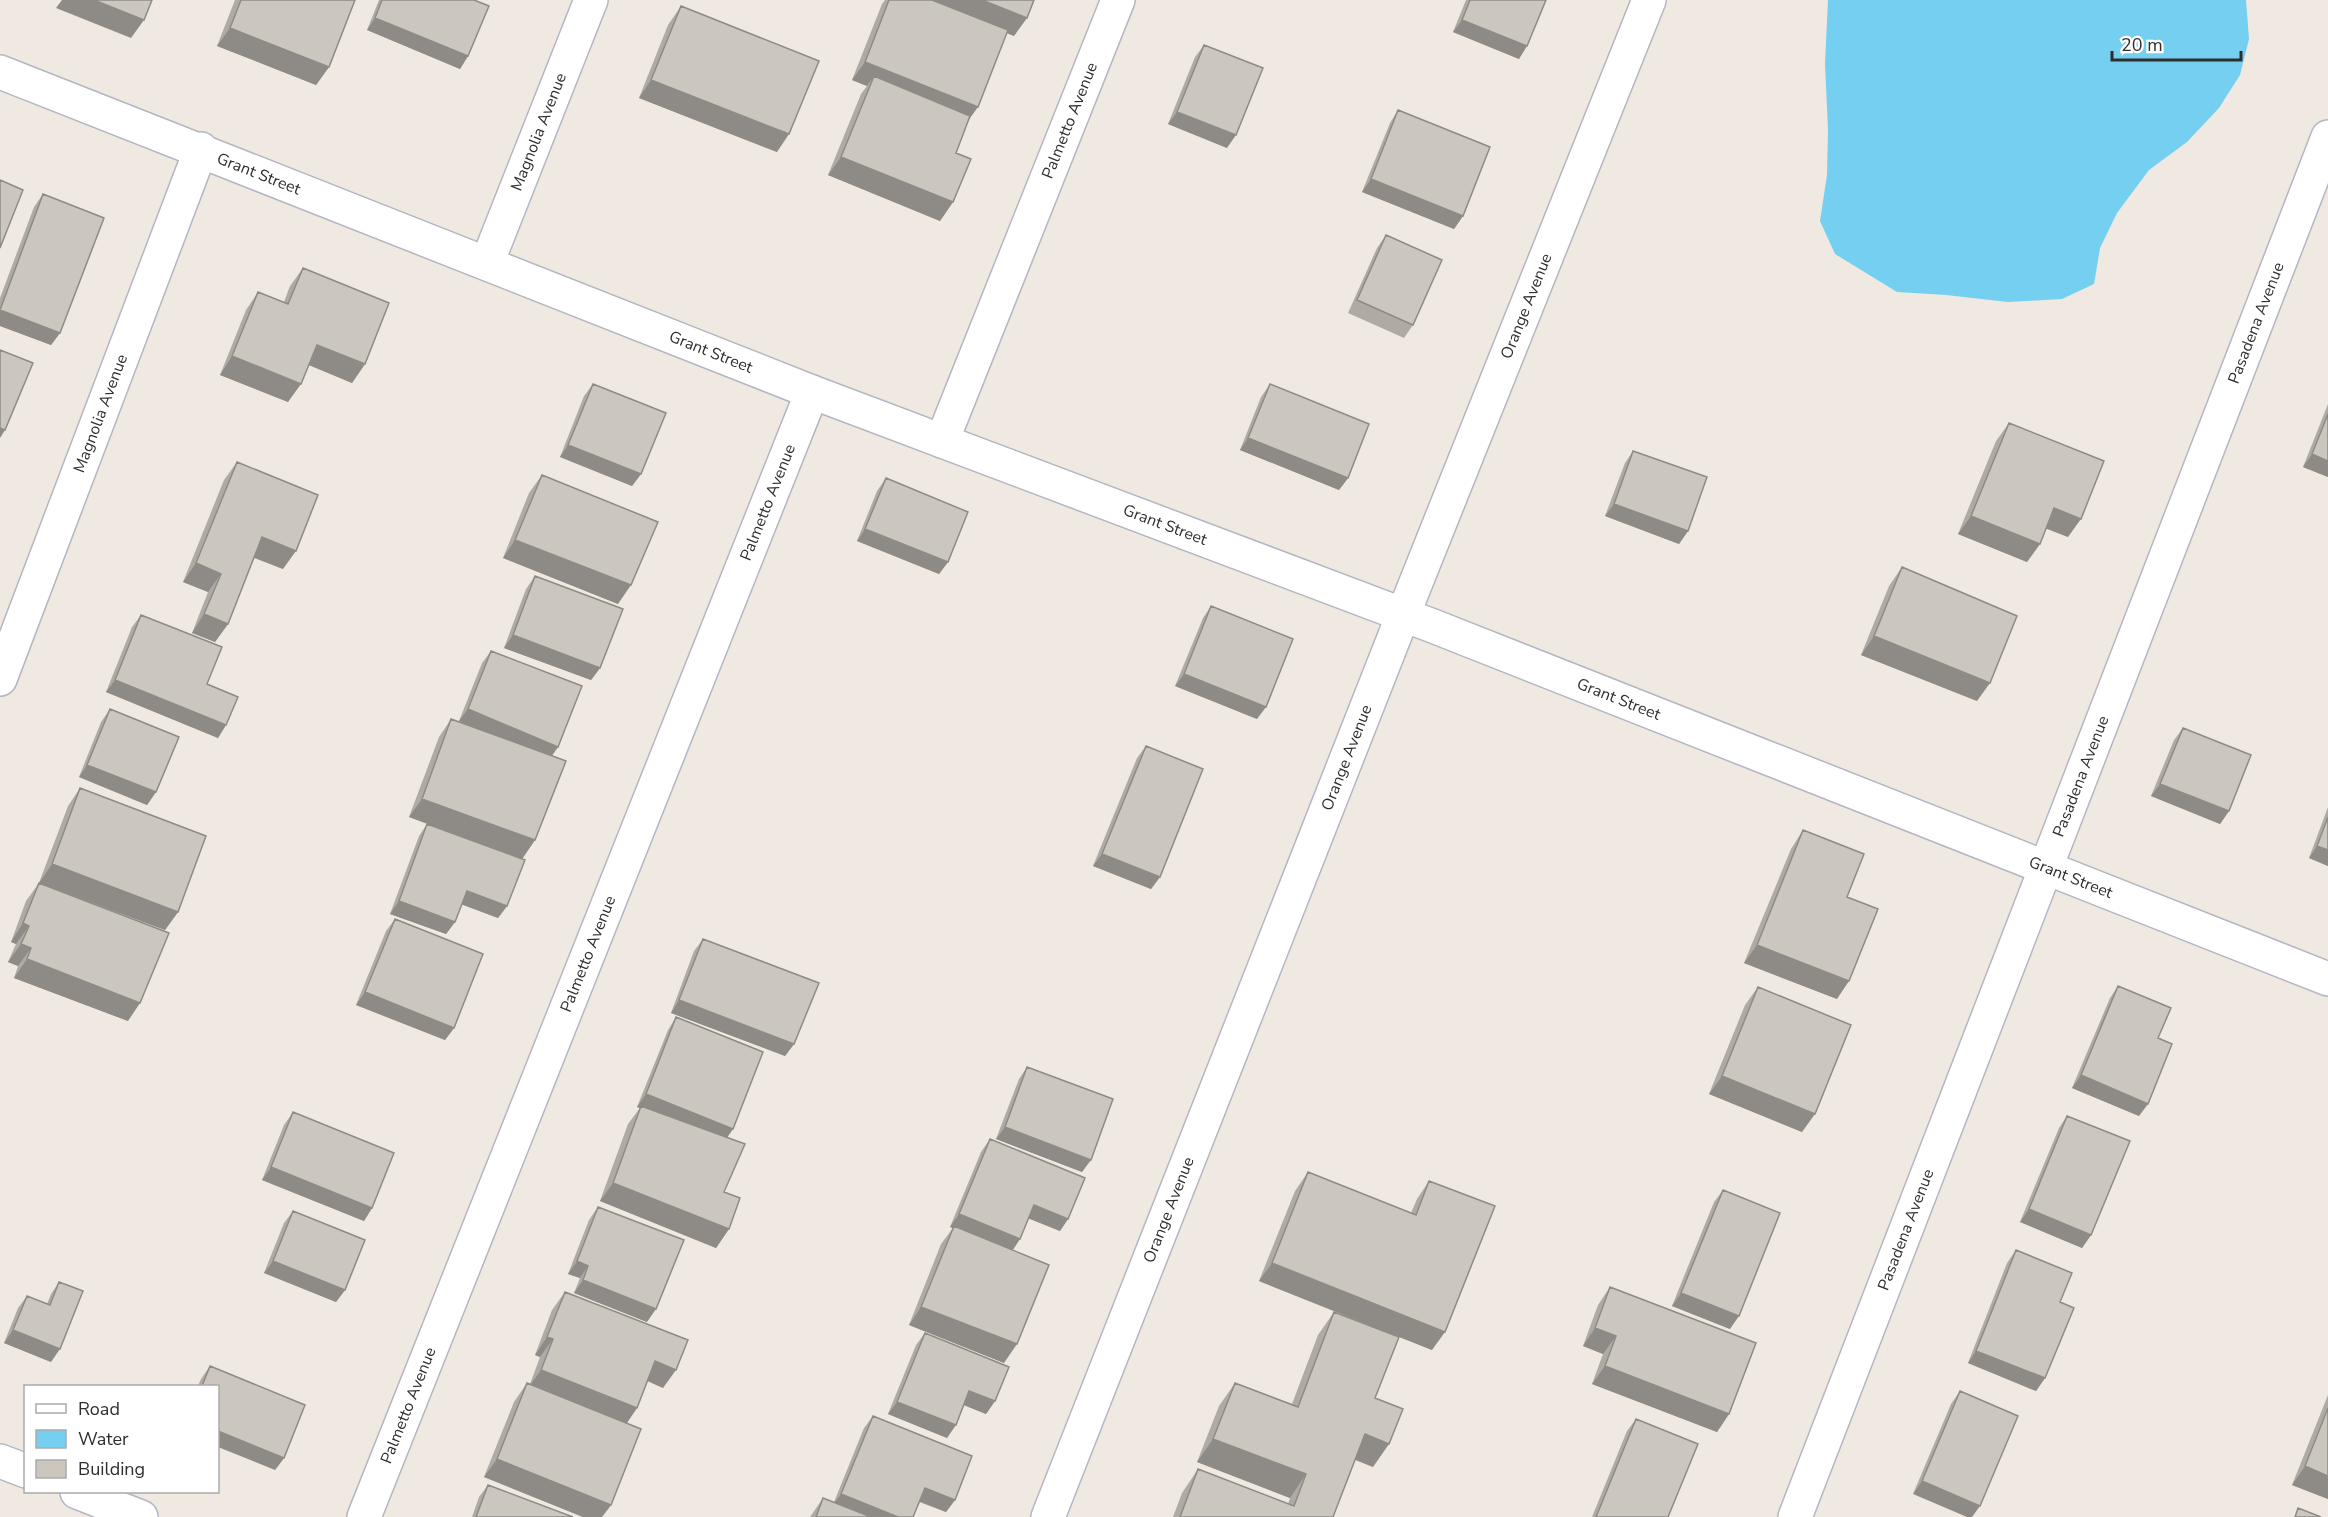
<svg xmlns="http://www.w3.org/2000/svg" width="2328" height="1517" font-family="'Nunito Sans',sans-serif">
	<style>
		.water { fill: #75cff0 }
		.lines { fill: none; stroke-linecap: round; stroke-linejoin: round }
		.street-casing { stroke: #b4b7c1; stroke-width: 36 }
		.street { stroke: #fff; stroke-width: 33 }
		.wall { fill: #afaba4 }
		.shaded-wall { fill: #8e8b86 }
		.building { fill: #cbc7bf; stroke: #8e8b86; stroke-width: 1.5 }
		.labels { text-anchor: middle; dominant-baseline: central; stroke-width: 6; stroke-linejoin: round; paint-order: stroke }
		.street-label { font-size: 16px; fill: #2e2e2e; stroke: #fff }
	</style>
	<rect width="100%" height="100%" fill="#efe9e1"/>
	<!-- water -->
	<path class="water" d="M 1828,0 L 2246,0 L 2249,39 L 2240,75 L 2219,108 L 2187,142 L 2149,170 L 2117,213 L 2100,248 L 2094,284 L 2062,299 L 2008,302 L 1946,295 L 1897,292 L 1835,254 L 1820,221 L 1827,175 L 1828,130 L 1825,64 Z"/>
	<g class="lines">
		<defs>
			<g id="street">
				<path id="s1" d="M 0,72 L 812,392 L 1433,626 L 2328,979"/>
				<path id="s2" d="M 487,263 L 591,0"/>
				<path id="s3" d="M 942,441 L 1118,0"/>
				<path id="s4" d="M 0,679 L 201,149"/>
				<path d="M 0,1461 L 26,1471"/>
				<path d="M 77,1492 L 141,1517"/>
				<path id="s5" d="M 364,1517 L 812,392"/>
				<path id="s6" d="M 1048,1517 L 1403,615 L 1649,0"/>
				<path id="s7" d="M 1795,1517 L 2328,137"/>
			</g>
		</defs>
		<!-- street casing -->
		<use href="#street" class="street-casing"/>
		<!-- street -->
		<use href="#street" class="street"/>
	</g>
	<!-- wall -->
	<path class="wall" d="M 235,0 L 355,0 L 329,67 L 316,85 L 217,46 Z
		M 379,0 L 474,0 L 468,56 L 460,69 L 367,30 Z
		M 885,0 L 1034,0 L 1014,36 L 1007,33 L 968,122 L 956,153 L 953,202 L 940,221 L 828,175 L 861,94 L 867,86 L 852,80 L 882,4 Z
		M 1466,0 L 1546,0 L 1519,59 L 1453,32 Z
		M 681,6 L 777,152 L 639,98 L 668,25 Z
		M 1204,45 L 1227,148 L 1168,124 L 1195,57 Z
		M 1398,110 L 1463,216 L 1454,229 L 1362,192 L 1390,123 Z
		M 43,194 L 60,333 L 51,345 L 0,326 L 0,298 L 34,207 Z
		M 1386,235 L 1413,325 L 1404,338 L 1348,313 L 1377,248 Z
		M 303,268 L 365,364 L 352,383 L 309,365 L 288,402 L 220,375 L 246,310 L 258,292 L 284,302 L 290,286 Z
		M 593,384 L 641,474 L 632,486 L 560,457 L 584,396 Z
		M 1270,384 L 1348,478 L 1339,490 L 1240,450 L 1261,397 Z
		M 2328,404 L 2328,477 L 2303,467 Z
		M 2009,423 L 2068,537 L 2046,528 L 2040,544 L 2027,562 L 1958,534 L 1996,441 Z
		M 1633,451 L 1688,531 L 1679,544 L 1605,516 L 1625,463 Z
		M 237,462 L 283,569 L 254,558 L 228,624 L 215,642 L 192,633 L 208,592 L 183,582 L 224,480 Z
		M 542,475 L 618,604 L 503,558 L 529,493 Z
		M 886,478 L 948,562 L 939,574 L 857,541 L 877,491 Z
		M 1902,567 L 1977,701 L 1861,655 L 1889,586 Z
		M 535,576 L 600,668 L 591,680 L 504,648 L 526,589 Z
		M 1211,606 L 1257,719 L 1175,686 L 1203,618 Z
		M 141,615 L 207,684 L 226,725 L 218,738 L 106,692 L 132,627 Z
		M 491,651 L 558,747 L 552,756 L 535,840 L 522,859 L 409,817 L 439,737 L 451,719 L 472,727 L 459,721 L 482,663 Z
		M 110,709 L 156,792 L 147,805 L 79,777 L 101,722 Z
		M 2183,728 L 2229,811 L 2220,824 L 2151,796 L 2174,740 Z
		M 1146,746 L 1160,877 L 1151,889 L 1093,866 L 1137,758 Z
		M 80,788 L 178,912 L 165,930 L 39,883 L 68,806 Z
		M 2328,807 L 2328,866 L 2309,858 Z
		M 427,824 L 507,906 L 498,918 L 461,904 L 455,922 L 446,934 L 390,914 L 419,836 Z
		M 1803,830 L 1847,897 L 1837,999 L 1744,963 L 1791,849 Z
		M 39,883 L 128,1021 L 14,978 L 18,966 L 8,962 L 16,944 L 11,942 L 26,901 Z
		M 395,919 L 454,1028 L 445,1040 L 356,1005 L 386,931 Z
		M 703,939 L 794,1044 L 785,1056 L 671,1013 L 694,951 Z
		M 2118,986 L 2158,1038 L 2139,1116 L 2072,1088 L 2110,998 Z
		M 1758,987 L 1802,1132 L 1709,1094 L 1745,1005 Z
		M 676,1017 L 733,1129 L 727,1137 L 724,1192 L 729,1229 L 716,1248 L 600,1201 L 628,1124 L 640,1108 L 637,1107 L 668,1030 Z
		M 1027,1067 L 1082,1172 L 996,1139 L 1019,1079 Z
		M 293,1112 L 372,1208 L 364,1221 L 262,1180 L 284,1125 Z
		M 2067,1116 L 2091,1235 L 2082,1248 L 2020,1222 L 2059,1128 Z
		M 990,1139 L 1068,1219 L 1060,1231 L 1028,1218 L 1020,1239 L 1013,1250 L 1004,1363 L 909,1325 L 941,1244 L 953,1228 L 950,1227 L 981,1152 Z
		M 1308,1172 L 1411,1213 L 1417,1199 L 1429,1181 L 1432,1350 L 1399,1337 L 1375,1398 L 1373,1467 L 1355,1460 L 1333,1517 L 1173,1517 L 1182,1493 L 1198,1469 L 1288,1504 L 1290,1498 L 1197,1462 L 1219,1406 L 1235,1383 L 1292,1404 L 1318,1335 L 1334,1312 L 1381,1330 L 1259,1281 L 1295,1191 Z
		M 1723,1190 L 1730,1329 L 1672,1306 L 1714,1202 Z
		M 598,1207 L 647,1322 L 574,1293 L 580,1278 L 568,1274 L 589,1220 Z
		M 293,1211 L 345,1290 L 336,1302 L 264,1273 L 284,1223 Z
		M 2016,1250 L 2060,1302 L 2045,1378 L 2036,1391 L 1968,1363 L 2007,1263 Z
		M 59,1282 L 51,1362 L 4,1343 L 18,1308 L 27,1296 L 47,1304 L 51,1294 Z
		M 1610,1287 L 1729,1414 L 1717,1432 L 1592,1384 L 1603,1354 L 1583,1346 L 1598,1305 Z
		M 565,1292 L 663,1388 L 648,1381 L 637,1408 L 626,1423 L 611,1505 L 602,1517 L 583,1517 L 484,1477 L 514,1402 L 527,1383 L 530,1384 L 540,1357 L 535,1355 L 552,1310 Z
		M 925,1333 L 995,1401 L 986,1414 L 964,1405 L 947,1438 L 888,1414 L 916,1345 Z
		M 210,1366 L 284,1458 L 275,1470 L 218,1386 L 198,1386 L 201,1379 Z
		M 1960,1391 L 2018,1416 L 1913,1494 L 1951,1404 Z
		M 2328,1395 L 2328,1499 L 2292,1485 Z
		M 873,1416 L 955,1500 L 946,1512 L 919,1502 L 913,1517 L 810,1517 L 823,1498 L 834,1502 L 864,1428 Z
		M 1636,1419 L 1668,1517 L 1592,1517 L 1627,1431 Z
		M 488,1485 L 573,1517 L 472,1517 L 479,1497 Z"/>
	<!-- shaded-wall -->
	<path class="shaded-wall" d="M 62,0 L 94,0 L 144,20 L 131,38 L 56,8 Z
		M 924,0 L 982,0 L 1027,18 L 1014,36 Z
		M 375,18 L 468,56 L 460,69 L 367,30 Z
		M 1462,20 L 1527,46 L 1519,59 L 1453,32 Z
		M 230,28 L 329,67 L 316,85 L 217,46 Z
		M 865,62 L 978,107 L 965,125 L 874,76 L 867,86 L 852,80 Z
		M 651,80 L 789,134 L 777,152 L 639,98 Z
		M 1177,112 L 1236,135 L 1227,148 L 1168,124 Z
		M 841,157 L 953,202 L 940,221 L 828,175 Z
		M 1371,179 L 1463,216 L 1454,229 L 1362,192 Z
		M 0,310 L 60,333 L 51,345 L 0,326 Z
		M 317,345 L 365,364 L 352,383 L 304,363 Z
		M 232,356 L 301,384 L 288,402 L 220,375 Z
		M 0,428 L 5,430 L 0,438 Z
		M 1248,438 L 1348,478 L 1339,490 L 1240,450 Z
		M 568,445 L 641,474 L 632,486 L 560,457 Z
		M 2312,454 L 2328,461 L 2328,477 L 2303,467 Z
		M 1614,504 L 1688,531 L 1679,544 L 1605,516 Z
		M 2054,508 L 2081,519 L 2068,537 L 2042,527 Z
		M 1971,516 L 2040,544 L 2027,562 L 1958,534 Z
		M 865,529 L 948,562 L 939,574 L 857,541 Z
		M 262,537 L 296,551 L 283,569 L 250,556 Z
		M 515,540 L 631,585 L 618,604 L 503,558 Z
		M 196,563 L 221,574 L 208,592 L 183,582 Z
		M 204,614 L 228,624 L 215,642 L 192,633 Z
		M 513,635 L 600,668 L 591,680 L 504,648 Z
		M 1874,636 L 1990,683 L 1977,701 L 1861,655 Z
		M 1184,674 L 1266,707 L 1257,719 L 1175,686 Z
		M 115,680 L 226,725 L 218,738 L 106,692 Z
		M 468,709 L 558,747 L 549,759 L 459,721 Z
		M 87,765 L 156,792 L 147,805 L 79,777 Z
		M 2160,784 L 2229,811 L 2220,824 L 2151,796 Z
		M 422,799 L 535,840 L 522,859 L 409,817 Z
		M 2317,846 L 2328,850 L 2328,866 L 2309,858 Z
		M 1102,854 L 1160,877 L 1151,889 L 1093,866 Z
		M 52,864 L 178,912 L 165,930 L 39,883 Z
		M 467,891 L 507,906 L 498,918 L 458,903 Z
		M 399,901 L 455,922 L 446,934 L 390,914 Z
		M 23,923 L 29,926 L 16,944 L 11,942 Z
		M 21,944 L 31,948 L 18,966 L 8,962 Z
		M 1757,945 L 1849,981 L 1837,999 L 1744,963 Z
		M 27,959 L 140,1003 L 128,1021 L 14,978 Z
		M 365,992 L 454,1028 L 445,1040 L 356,1005 Z
		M 679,1000 L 794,1044 L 785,1056 L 671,1013 Z
		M 2081,1075 L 2148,1104 L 2139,1116 L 2072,1088 Z
		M 1722,1076 L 1815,1114 L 1802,1132 L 1709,1094 Z
		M 646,1094 L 733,1129 L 724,1142 L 637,1107 Z
		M 1005,1127 L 1091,1160 L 1082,1172 L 996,1139 Z
		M 271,1167 L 372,1208 L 364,1221 L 262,1180 Z
		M 613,1183 L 729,1229 L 716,1248 L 600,1201 Z
		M 1034,1205 L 1068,1219 L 1060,1231 L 1025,1217 Z
		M 2029,1209 L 2091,1235 L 2082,1248 L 2020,1222 Z
		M 959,1214 L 1020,1239 L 1011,1252 L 950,1227 Z
		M 273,1261 L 345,1290 L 336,1302 L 264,1273 Z
		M 577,1261 L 588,1266 L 580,1278 L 568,1274 Z
		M 1272,1263 L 1445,1332 L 1432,1350 L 1259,1281 Z
		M 583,1280 L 656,1309 L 647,1322 L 574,1293 Z
		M 1681,1293 L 1739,1316 L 1730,1329 L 1672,1306 Z
		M 921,1307 L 1017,1344 L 1004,1363 L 909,1325 Z
		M 1595,1328 L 1616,1336 L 1603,1354 L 1583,1346 Z
		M 13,1330 L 60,1349 L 51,1362 L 4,1343 Z
		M 547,1337 L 553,1339 L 540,1357 L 535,1355 Z
		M 1976,1351 L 2045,1378 L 2036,1391 L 1968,1363 Z
		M 655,1361 L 676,1370 L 663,1388 L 643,1379 Z
		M 1605,1366 L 1729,1414 L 1717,1432 L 1592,1384 Z
		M 541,1370 L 637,1408 L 625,1426 L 528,1388 Z
		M 969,1391 L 995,1401 L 986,1414 L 961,1404 Z
		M 897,1402 L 956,1425 L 947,1438 L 888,1414 Z
		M 218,1431 L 284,1458 L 275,1470 L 218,1447 Z
		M 1365,1434 L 1389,1444 L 1373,1467 L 1349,1457 Z
		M 1213,1439 L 1306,1474 L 1290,1498 L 1197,1462 Z
		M 497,1459 L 611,1505 L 602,1517 L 583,1517 L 484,1477 Z
		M 2305,1466 L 2328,1476 L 2328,1499 L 2292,1485 Z
		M 1922,1481 L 1980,1506 L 1972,1517 L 1967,1517 L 1913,1494 Z
		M 925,1488 L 955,1500 L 946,1512 L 916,1500 Z
		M 841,1494 L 898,1517 L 859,1517 L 832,1506 Z"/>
	<!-- building -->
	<path class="building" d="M 94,0 L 152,0 L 144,20 Z
		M 241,0 L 355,0 L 329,67 L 230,28 Z
		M 382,0 L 474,0 L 489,6 L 468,56 L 375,18 Z
		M 889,0 L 932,0 L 1008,30 L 978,107 L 865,62 Z
		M 982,0 L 1034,0 L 1027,18 Z
		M 1470,0 L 1546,0 L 1527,46 L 1462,20 Z
		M 681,6 L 819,61 L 789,134 L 651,80 Z
		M 1204,45 L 1263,68 L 1236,135 L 1177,112 Z
		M 874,76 L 970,116 L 956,153 L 971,159 L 953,202 L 841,157 Z
		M 1398,110 L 1490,147 L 1463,216 L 1371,179 Z
		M 0,180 L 23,190 L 0,248 Z
		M 43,194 L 104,218 L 60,333 L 0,310 Z
		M 1386,235 L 1442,260 L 1413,325 L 1357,300 Z
		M 303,268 L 389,303 L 365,364 L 317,345 L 301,384 L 232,356 L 258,292 L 288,304 Z
		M 0,350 L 33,363 L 5,430 L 0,428 Z
		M 593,384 L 666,413 L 641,474 L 568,445 Z
		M 1270,384 L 1369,424 L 1348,478 L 1248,438 Z
		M 2328,414 L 2328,461 L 2312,454 Z
		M 2009,423 L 2104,461 L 2081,519 L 2054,508 L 2040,544 L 1971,516 Z
		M 1633,451 L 1707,477 L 1688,531 L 1614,504 Z
		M 237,462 L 318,495 L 296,551 L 262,537 L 228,624 L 204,614 L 221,574 L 196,563 Z
		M 542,475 L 658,522 L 631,585 L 515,540 Z
		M 886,478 L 968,512 L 948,562 L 865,529 Z
		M 1902,567 L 2017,616 L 1990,683 L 1874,636 Z
		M 535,576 L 623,609 L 600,668 L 513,635 Z
		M 1211,606 L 1293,639 L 1266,707 L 1184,674 Z
		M 141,615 L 222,647 L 207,684 L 238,697 L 226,725 L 115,680 Z
		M 491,651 L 582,686 L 558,747 L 468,709 Z
		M 110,709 L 179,737 L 156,792 L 87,765 Z
		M 451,719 L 566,761 L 535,840 L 422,799 Z
		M 2183,728 L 2251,755 L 2229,811 L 2160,784 Z
		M 1146,746 L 1203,769 L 1160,877 L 1102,854 Z
		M 80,788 L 206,836 L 178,912 L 52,864 Z
		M 2328,817 L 2328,850 L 2317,846 Z
		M 427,824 L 525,860 L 507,906 L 467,891 L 455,922 L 399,901 Z
		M 1803,830 L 1864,854 L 1847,897 L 1878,909 L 1849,981 L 1757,945 Z
		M 39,883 L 169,933 L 140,1003 L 27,959 L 31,948 L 21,944 L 29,926 L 23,923 Z
		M 395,919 L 483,954 L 454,1028 L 365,992 Z
		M 703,939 L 819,983 L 794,1044 L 679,1000 Z
		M 2118,986 L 2171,1008 L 2158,1038 L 2172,1044 L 2148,1104 L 2081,1075 Z
		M 1758,987 L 1851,1025 L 1815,1114 L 1722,1076 Z
		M 676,1017 L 763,1052 L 733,1129 L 646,1094 Z
		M 1027,1067 L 1113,1099 L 1091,1160 L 1005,1127 Z
		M 641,1106 L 745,1144 L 724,1192 L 740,1198 L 729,1229 L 613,1183 Z
		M 293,1112 L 394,1153 L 372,1208 L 271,1167 Z
		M 2067,1116 L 2130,1141 L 2091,1235 L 2029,1209 Z
		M 990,1139 L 1085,1178 L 1068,1219 L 1034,1205 L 1020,1239 L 959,1214 Z
		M 1308,1172 L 1416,1215 L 1429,1181 L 1495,1206 L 1445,1332 L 1272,1263 Z
		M 1723,1190 L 1780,1213 L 1739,1316 L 1681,1293 Z
		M 598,1207 L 684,1240 L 656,1309 L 583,1280 L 588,1266 L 577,1261 Z
		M 293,1211 L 365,1240 L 345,1290 L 273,1261 Z
		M 954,1226 L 1049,1265 L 1017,1344 L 921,1307 Z
		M 2016,1250 L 2072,1273 L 2060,1302 L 2074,1308 L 2045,1378 L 1976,1351 Z
		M 59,1282 L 83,1291 L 60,1349 L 13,1330 L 27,1296 L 50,1305 Z
		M 1610,1287 L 1756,1343 L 1729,1414 L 1605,1366 L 1616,1336 L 1595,1328 Z
		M 565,1292 L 688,1340 L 676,1370 L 655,1361 L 637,1408 L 541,1370 L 553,1339 L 547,1337 Z
		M 1334,1312 L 1399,1337 L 1375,1398 L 1403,1409 L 1389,1444 L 1365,1434 L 1333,1517 L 1180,1517 L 1198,1469 L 1294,1506 L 1306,1474 L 1213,1439 L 1235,1383 L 1298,1407 Z
		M 925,1333 L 1009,1367 L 995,1401 L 969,1391 L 956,1425 L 897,1402 Z
		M 210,1366 L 305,1405 L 284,1458 L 218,1431 L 218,1386 L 202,1386 Z
		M 527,1383 L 641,1429 L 611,1505 L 497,1459 Z
		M 1960,1391 L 2018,1416 L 1980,1506 L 1922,1481 Z
		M 2328,1408 L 2328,1476 L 2305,1466 Z
		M 873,1416 L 972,1456 L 955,1500 L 925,1488 L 913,1517 L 898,1517 L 841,1494 Z
		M 1636,1419 L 1698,1444 L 1668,1517 L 1596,1517 Z
		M 488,1485 L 573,1517 L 476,1517 Z
		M 823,1498 L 871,1517 L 816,1517 Z
		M 2298,1508 L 2321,1517 L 2295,1517 Z"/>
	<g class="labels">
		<!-- street labels -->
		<g class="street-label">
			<text stroke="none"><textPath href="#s3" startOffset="345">Palmetto Avenue</textPath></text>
			<text stroke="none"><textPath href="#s2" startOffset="141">Magnolia Avenue</textPath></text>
			<text stroke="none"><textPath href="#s1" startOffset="278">Grant Street</textPath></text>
			<text stroke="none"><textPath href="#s6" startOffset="1302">Orange Avenue</textPath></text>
			<text stroke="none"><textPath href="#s7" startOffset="1280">Pasadena Avenue</textPath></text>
			<text stroke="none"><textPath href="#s1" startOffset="764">Grant Street</textPath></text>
			<text stroke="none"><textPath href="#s4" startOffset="284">Magnolia Avenue</textPath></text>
			<text stroke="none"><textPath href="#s5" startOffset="1092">Palmetto Avenue</textPath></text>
			<text stroke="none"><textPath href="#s1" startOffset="1250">Grant Street</textPath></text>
			<text stroke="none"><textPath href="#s1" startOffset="1736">Grant Street</textPath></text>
			<text stroke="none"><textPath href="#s6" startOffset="816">Orange Avenue</textPath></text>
			<text stroke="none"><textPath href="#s7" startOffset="794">Pasadena Avenue</textPath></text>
			<text stroke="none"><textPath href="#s1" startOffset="2222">Grant Street</textPath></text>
			<text stroke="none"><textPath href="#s5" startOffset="606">Palmetto Avenue</textPath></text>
			<text stroke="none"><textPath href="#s6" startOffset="330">Orange Avenue</textPath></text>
			<text stroke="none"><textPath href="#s7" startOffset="308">Pasadena Avenue</textPath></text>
			<text stroke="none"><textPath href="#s5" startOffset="120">Palmetto Avenue</textPath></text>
		</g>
	</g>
	<!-- legend -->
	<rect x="24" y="1385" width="195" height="108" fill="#ffffff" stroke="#ababab" stroke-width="1.5"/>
	<rect x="36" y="1404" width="30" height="9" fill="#ffffff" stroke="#ababab" stroke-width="1.5"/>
	<text x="78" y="1415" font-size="18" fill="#2e2e2e">Road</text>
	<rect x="36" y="1430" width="30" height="18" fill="#75cff0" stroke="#ababab" stroke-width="1.5"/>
	<text x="78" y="1445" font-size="18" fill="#2e2e2e">Water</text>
	<rect x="36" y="1460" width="30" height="18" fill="#cbc7bf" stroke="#ababab" stroke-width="1.5"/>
	<text x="78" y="1475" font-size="18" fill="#2e2e2e">Building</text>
	<!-- scale -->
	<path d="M2112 51v9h129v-9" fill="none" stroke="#2e2e2e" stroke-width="3"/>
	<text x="2121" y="51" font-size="18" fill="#2e2e2e" stroke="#ffffff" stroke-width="4.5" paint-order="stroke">20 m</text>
</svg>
